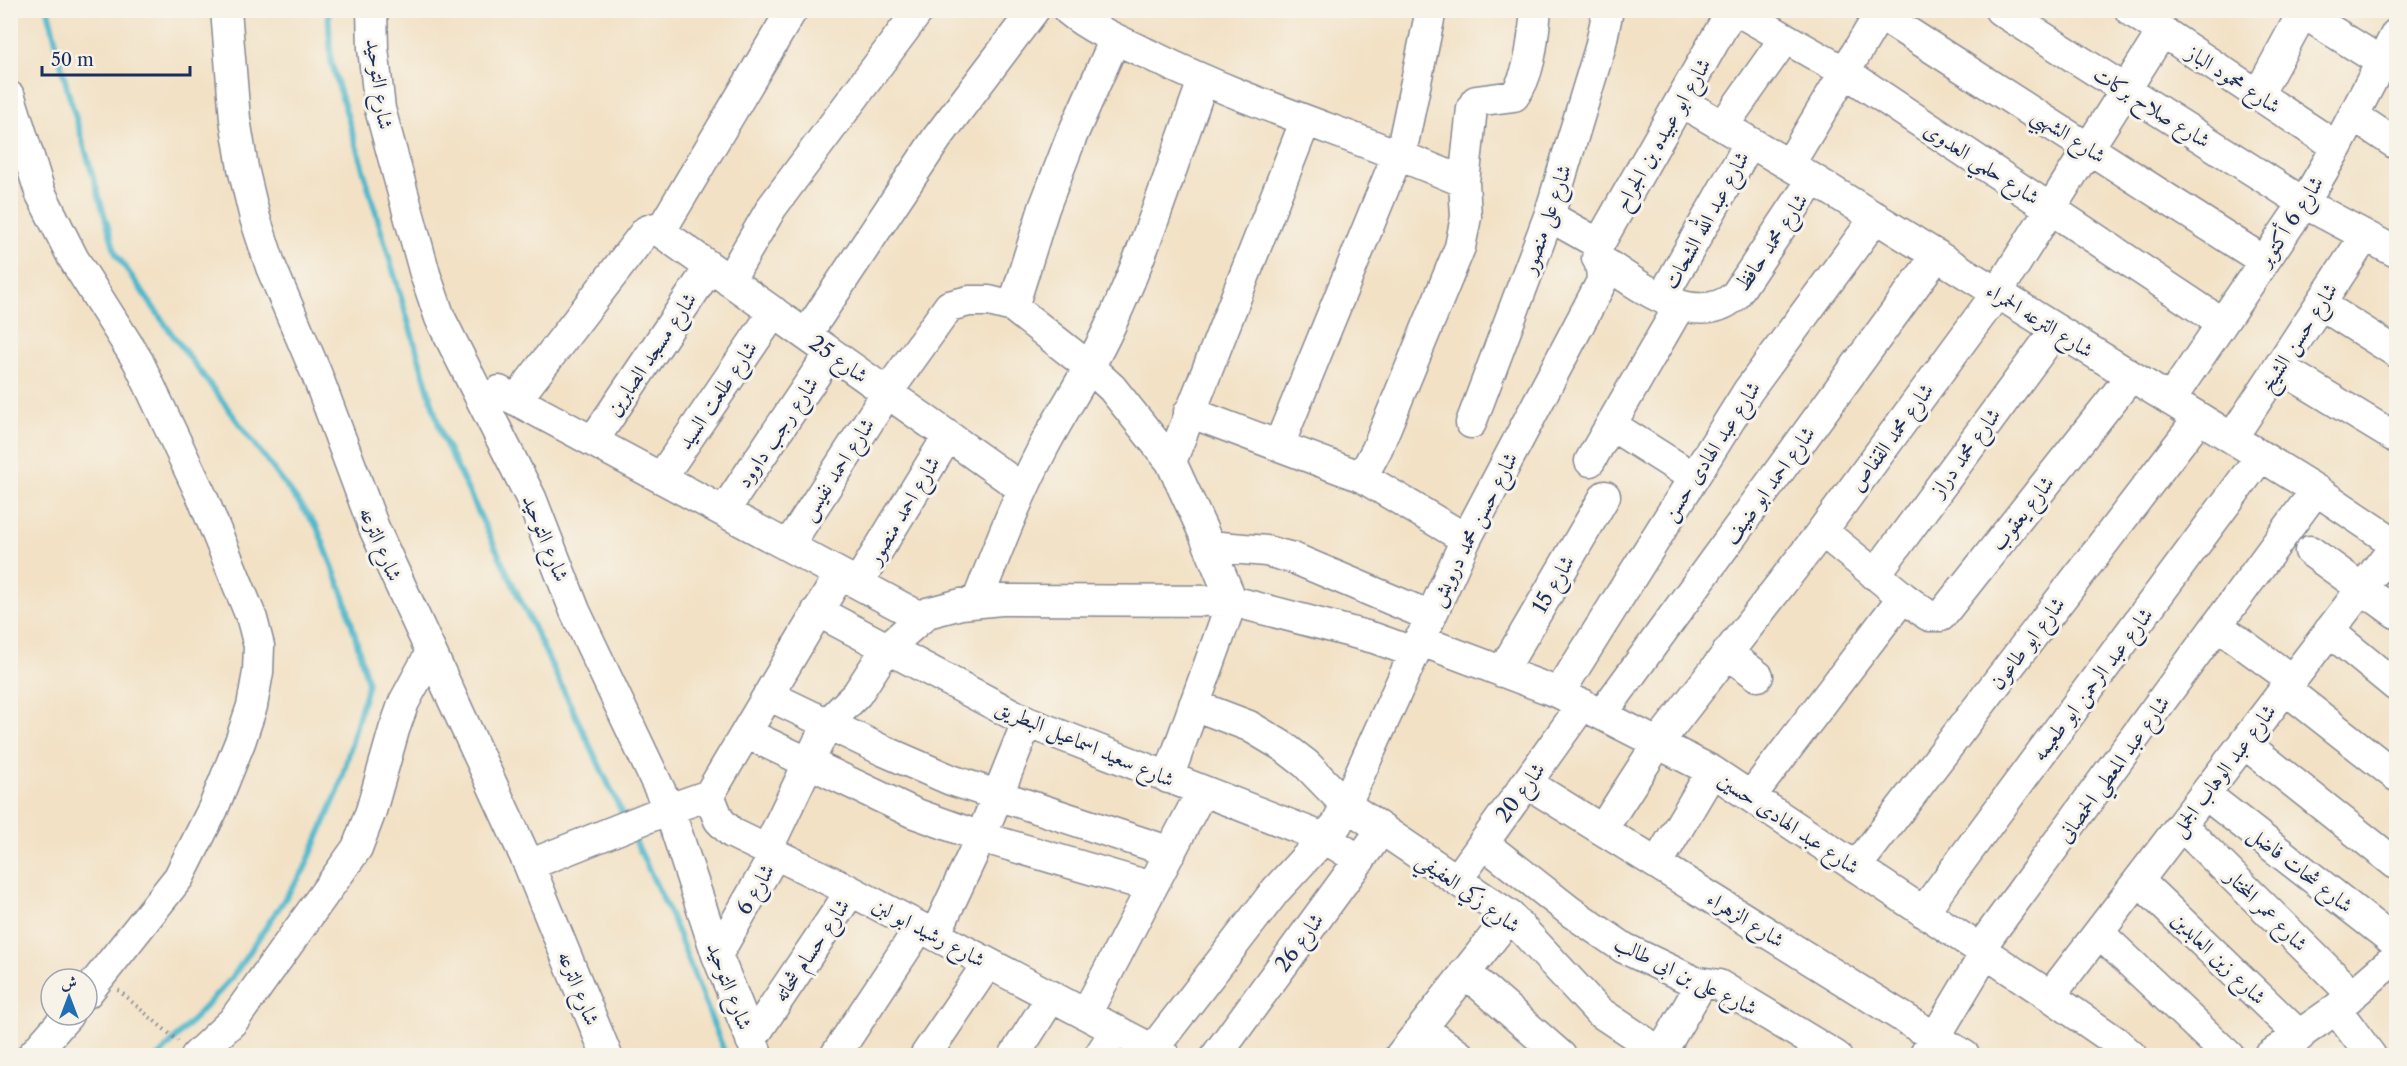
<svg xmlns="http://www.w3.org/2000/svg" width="2407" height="1066" font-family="'Libre Caslon Text',Amiri,serif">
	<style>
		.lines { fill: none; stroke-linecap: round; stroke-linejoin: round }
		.stream { stroke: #4eb7cb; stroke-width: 6 }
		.minor-casing { stroke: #868892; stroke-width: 33 }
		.path { stroke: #868892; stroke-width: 4; stroke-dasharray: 1.5 4.5; stroke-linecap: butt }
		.minor { stroke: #fff; stroke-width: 30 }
		.labels { text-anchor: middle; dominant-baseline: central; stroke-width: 6; stroke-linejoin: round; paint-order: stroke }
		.street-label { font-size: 21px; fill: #1b2f5e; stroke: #f7f3e8 }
	</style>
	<rect width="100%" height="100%" fill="#f7f3e8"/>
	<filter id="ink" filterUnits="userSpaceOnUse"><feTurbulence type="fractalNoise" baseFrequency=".0167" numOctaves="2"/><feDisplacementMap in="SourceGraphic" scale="12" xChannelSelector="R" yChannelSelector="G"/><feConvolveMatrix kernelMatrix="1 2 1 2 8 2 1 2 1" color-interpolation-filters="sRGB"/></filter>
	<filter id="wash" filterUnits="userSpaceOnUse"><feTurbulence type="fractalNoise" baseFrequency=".008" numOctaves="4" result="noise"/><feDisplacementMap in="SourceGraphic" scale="24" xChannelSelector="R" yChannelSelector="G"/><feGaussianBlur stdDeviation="1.35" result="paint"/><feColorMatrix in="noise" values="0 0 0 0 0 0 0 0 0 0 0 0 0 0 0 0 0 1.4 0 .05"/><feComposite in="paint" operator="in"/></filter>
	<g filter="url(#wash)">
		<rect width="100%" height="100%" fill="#f2e1c5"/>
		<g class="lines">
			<!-- stream -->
			<path class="stream" d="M 48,10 L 67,88 L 116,254 L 172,334 L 317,527 L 345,599 L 368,683 L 339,789 L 304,870 L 232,978 L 159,1056
				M 328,10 L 331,61 L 442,436 L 625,819
				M 632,834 L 671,916 L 726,1056"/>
		</g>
	</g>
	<g filter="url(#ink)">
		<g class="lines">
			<defs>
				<path id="minor" d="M 226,10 L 235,119 L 243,168 L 255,218 L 271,267 L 317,375 L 374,528 L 529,865 L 607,1056
					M 372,10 L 373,48 L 380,109 L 425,274 L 440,318 L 531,498 L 575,611 L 669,809 L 717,955 L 758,1056
					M 1068,10 C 1092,30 1124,43 1152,56 C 1253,106 1361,137 1464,182
					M 1736,10 L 1845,72 L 2222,323
					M 1873,10 L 2264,261
					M 2000,10 L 2304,203 L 2396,252
					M 2130,10 L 2337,147
					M 2303,13 L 2396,71
					M 2258,95 L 2304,10
					M 10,97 L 40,192 L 73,258 L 138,361 L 203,499 L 252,619 L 259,646 L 258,672 L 252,706 L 240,742 L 213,809 L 179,877 L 87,993
					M 1680,101 L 1813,179 L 2316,490 L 2396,544
					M 2354,116 L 2396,144
					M 1723,126 L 1785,38
					M 1789,165 L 1882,10
					M 1549,216 L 1599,244
					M 660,232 L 792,10
					M 1597,258 C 1634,281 1693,332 1735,296 L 1813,179
					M 729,281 L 772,207 L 919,10
					M 1662,298 L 1750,142
					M 2320,304 L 2396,352
					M 1013,307 L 1044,208 L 1071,138 L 1115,39
					M 806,335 L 937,138 L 1034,10
					M 2279,367 L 2396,438
					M 499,391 L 922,618
					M 516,400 L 646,231 L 655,228 L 1023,489
					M 2170,400 L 2304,203 L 2337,147 L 2396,34
					M 1189,412 L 1362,477 L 1377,449 L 1460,247 L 1466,217 L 1464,182 L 1472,108 L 1476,101 L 1514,96 C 1531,74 1533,38 1536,10
					M 1471,423 L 1549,216 L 1600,48 L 1608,10
					M 1611,425 L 1693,477
					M 2232,438 L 2365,236
					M 593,441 L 710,267
					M 1279,445 L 1404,139 L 1431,10
					M 1590,461 L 1680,305
					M 1171,462 L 1305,122
					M 1362,477 L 1466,539
					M 661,478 L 774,312
					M 724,511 L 830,353
					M 1822,531 L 1903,597 L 1929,616 L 1941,616 L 2131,376
					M 788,546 L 887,393 L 949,306 L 969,301 L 989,301 L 1013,307 L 1089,367 L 1112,388 L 1171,462 L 1202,529 L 1232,601 L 1168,778
					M 1209,546 L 1266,551 L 1293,558 L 1430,616
					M 2310,551 L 2396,613
					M 1875,575 L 2056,330
					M 858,583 L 948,436
					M 977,602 C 997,550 1017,498 1043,448 C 1065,406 1092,367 1111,324 C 1147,247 1173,162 1203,81
					M 817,611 L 1027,722 L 1324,838 L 1360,860
					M 2218,626 L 2292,680
					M 2329,631 L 2396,686
					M 1419,640 L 1559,693 L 1712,771 L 2050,996 L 2115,1041 L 2132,1056
					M 1727,653 L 1758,676
					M 1502,672 L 1605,496
					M 2285,689 L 2396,776
					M 1559,693 L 1748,391 L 1876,217
					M 768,695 L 882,750 L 951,780 L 1171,852
					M 1194,705 L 1249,726 L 1284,747 L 1306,764 L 1346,805 L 1510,916 L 1598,1011 L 1666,1056
					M 1602,714 L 1937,255
					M 746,733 L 914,813 L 981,837 L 1152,887
					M 2244,743 L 2396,864
					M 1527,783 L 1965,1056
					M 2205,794 L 2396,943
					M 709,795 L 719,820 L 732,833 L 851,891 L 1165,1056
					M 1751,796 L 1903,597
					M 2181,825 L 2353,995
					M 1602,830 L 1658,743 L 1822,531 L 1997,293 L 2162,32
					M 1483,843 L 1571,912 L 1624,948 L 1693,981 L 1719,985 L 1836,1056
					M 767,850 L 827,724 L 857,694 L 887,648 L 927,613 L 961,604 L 1001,600 L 1232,601 L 1374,638 L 1413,652
					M 1657,864 L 1712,771
					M 529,865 L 669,809 L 709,795 L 840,574
					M 1856,867 L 2199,418
					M 1457,880 L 1583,704
					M 2139,881 L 2300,1036
					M 1923,912 L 2261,456
					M 2099,933 L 2229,1056
					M 935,935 L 981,837 L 1027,722
					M 717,955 L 775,854
					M 1465,972 L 1561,1056
					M 2050,996 L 2396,544
					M 2336,1009 L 2371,1056
					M 1086,1014 L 1202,791
					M 1422,1028 L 1460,1056
					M 751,1040 L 851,891
					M 1153,1049 L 1276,890 L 1337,824 L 1466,539 L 1601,283 C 1605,268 1594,259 1599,244 L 1732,10
					M 1661,1053 L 1702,983
					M 32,1056 L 68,1015
					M 196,1056 L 233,1021 L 357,848 L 371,811 L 394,730 L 404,702 L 430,654
					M 835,1056 L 920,927
					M 925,1056 L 988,963
					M 1014,1056 L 1052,996
					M 1099,1056 L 1116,1030
					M 1216,1056 L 1372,843
					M 1400,1056 L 1510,916
					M 1924,1056 L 1986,952 L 1986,940 L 2316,490
					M 2269,1056 L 2336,1009 L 2396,957"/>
			</defs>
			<!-- minor casing -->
			<use href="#minor" class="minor-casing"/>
			<!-- path -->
			<path class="path" d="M 118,990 L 178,1041"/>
			<!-- minor -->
			<use href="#minor" class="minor"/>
		</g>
	</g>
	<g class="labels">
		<!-- street labels -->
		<g class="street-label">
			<text transform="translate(2234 79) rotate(33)">شارع محمود الباز</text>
			<text transform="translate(380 84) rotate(82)">شارع التوحيد</text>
			<text transform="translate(2152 107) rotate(32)">شارع صلاح بركات</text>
			<text transform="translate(1662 134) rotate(-60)">شارع ابو عبيده بن الجراح</text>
			<text transform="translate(2069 135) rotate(33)">شارع الشهبي</text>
			<text transform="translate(1982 163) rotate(33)">شارع حلمي العدوى</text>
			<text transform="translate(1546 219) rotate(-71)">شارع على منصور</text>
			<text transform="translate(1706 220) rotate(-61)">شارع عبد الله الشحات</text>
			<text transform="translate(2290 221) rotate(-57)">شارع 6 أكتوبر</text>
			<text transform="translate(1771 242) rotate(-56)">شارع محمد حافظ</text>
			<text transform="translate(2040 320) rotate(32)">شارع الترعه الحمراء</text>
			<text transform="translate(2298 337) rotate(-57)">شارع حسن الشيخ</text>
			<text transform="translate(651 354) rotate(-56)">شارع مسجد الصابرين</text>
			<text transform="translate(839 359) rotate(35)">شارع 25</text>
			<text transform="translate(717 395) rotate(-56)">شارع طلعت السيد</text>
			<text transform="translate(777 432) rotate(-56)">شارع رجب داوود</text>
			<text transform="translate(1891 437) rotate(-54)">شارع محمد القفاص</text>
			<text transform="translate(1711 451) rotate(-57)">شارع عبد الهادى حسن</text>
			<text transform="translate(1965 452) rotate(-54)">شارع محمد دراز</text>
			<text transform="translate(837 469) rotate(-57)">شارع احمد نفيس</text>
			<text transform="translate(1769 485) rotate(-54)">شارع احمد ابو ضيف</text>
			<text transform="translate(903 510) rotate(-59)">شارع احمد منصور</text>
			<text transform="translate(2022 513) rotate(-52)">شارع يعقوب</text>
			<text transform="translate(1473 529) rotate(-63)">شارع حسن محمد درويش</text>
			<text transform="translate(546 538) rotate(68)">شارع التوحيد</text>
			<text transform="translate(381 544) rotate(67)">شارع الترعه</text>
			<text transform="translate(1553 584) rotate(-60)">شارع 15</text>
			<text transform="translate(2027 643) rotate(-53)">شارع ابو طاعون</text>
			<text transform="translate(2092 684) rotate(-53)">شارع عبد الرحمن ابو طعيمه</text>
			<text transform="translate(1085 743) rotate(23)">شارع سعيد اسماعيل البطريق</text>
			<text transform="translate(2113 769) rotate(-54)">شارع عبد المعطي الحمصانى</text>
			<text transform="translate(2223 770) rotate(-53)">شارع عبد الوهاب الجمل</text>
			<text transform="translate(1520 792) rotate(-54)">شارع 20</text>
			<text transform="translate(1789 823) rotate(34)">شارع عبد الهادى حسين</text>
			<text transform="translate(2301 869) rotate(38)">شارع شحات فاضل</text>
			<text transform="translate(755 889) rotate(-60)">شارع 6</text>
			<text transform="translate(1469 892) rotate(36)">شارع زكي العفيفي</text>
			<text transform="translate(2267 910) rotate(45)">شارع عمر المختار</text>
			<text transform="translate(1746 919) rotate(32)">شارع الزهراء</text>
			<text transform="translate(929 932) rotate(28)">شارع رشيد ابو لبن</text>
			<text transform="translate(1299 942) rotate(-54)">شارع 26</text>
			<text transform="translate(811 950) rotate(-56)">شارع حسام شحاته</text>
			<text transform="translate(2219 958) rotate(44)">شارع زين العابدين</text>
			<text transform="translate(1686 975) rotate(26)">شارع على بن ابى طالب</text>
			<text transform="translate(730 986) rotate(69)">شارع التوحيد</text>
			<text transform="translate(579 988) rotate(68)">شارع الترعه</text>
		</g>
	</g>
	<!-- margin -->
	<rect width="2407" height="1066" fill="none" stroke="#f7f3e8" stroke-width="36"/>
	<!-- north arrow -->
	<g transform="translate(69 997)"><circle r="28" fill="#f7f3e8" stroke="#9fa5b1" stroke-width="1.5"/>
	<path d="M0-4.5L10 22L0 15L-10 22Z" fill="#1f6fb2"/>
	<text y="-9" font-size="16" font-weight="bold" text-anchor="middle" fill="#1b2f5e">ش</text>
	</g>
	<!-- scale -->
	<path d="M42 66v9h148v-9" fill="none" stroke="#1b2f5e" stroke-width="3"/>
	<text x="51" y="66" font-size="18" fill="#1b2f5e" stroke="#f7f3e8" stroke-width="4.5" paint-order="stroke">50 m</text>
</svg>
